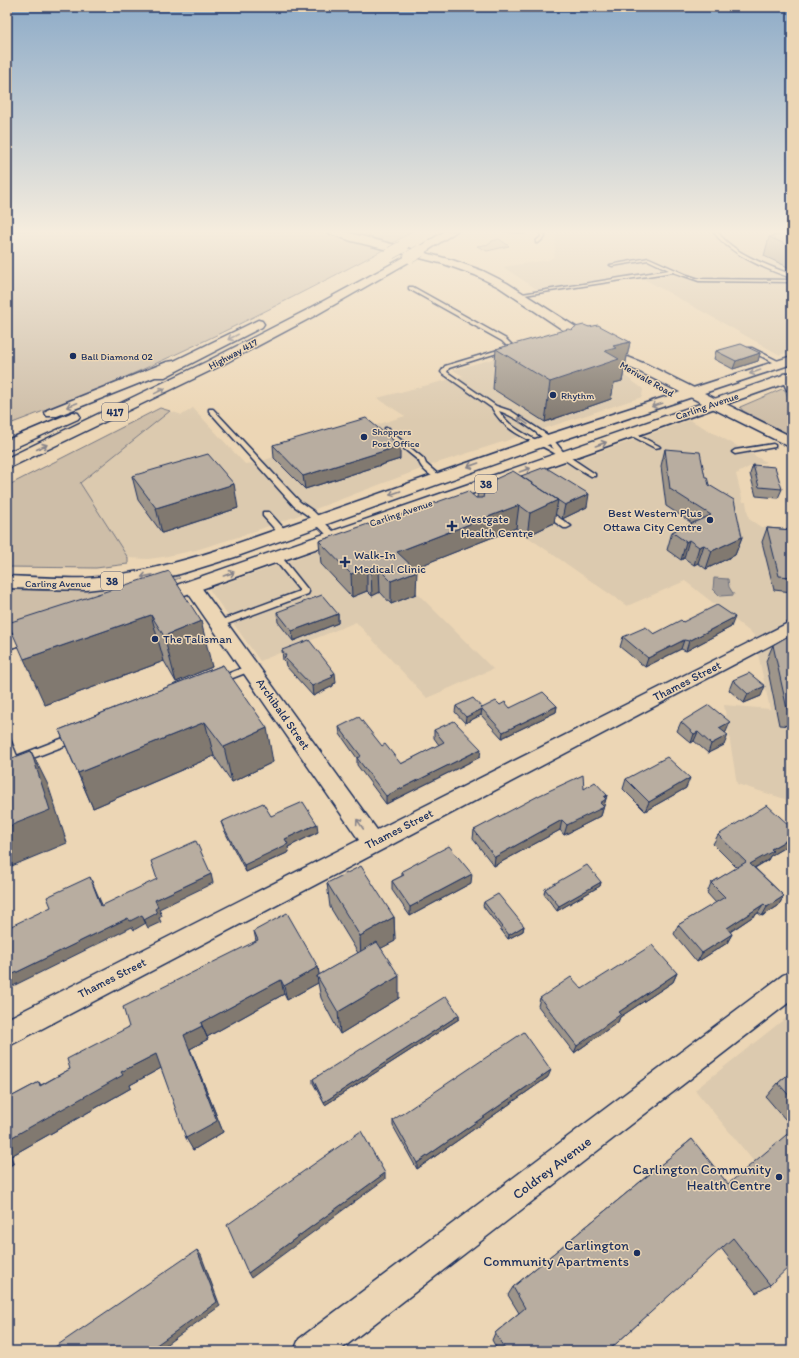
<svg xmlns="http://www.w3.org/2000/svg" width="799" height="1358" font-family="Itim,sans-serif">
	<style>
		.built { fill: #dccaaf }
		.green { fill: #cebea8; stroke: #747683 }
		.water { fill: #a49d97; stroke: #6d7180 }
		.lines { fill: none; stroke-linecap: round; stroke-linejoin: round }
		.lane-casing { stroke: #1b2f5e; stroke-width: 3 }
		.street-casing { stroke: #1b2f5e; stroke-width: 3 }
		.secondary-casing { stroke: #1b2f5e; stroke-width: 3 }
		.primary-casing { stroke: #1b2f5e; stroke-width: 3 }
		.highway-casing { stroke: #1b2f5e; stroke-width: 3 }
		.lane { fill: #ecd6b5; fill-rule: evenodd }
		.street { fill: #ecd6b5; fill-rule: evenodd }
		.secondary { fill: #ecd6b5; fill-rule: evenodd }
		.primary { fill: #ecd6b5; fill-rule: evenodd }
		.highway { fill: #ecd6b5; fill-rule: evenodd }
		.highway-bridge-casing { stroke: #1b2f5e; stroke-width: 13; stroke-linecap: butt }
		.highway-bridge { stroke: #ecd6b5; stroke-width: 12 }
		.wall { fill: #9e958a; stroke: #1b2f5e }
		.shaded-wall { fill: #817970; stroke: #1b2f5e }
		.building { fill: #b8ada0; stroke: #1b2f5e }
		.oneway { stroke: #84828a }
		.poi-dot { fill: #1b2f5e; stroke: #ecd6b5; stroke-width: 1.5 }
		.labels { text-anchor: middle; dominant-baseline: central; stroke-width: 3; stroke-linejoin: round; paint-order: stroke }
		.far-street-label { font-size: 10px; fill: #1b2f5e; stroke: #ecd6b5 }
		.far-poi-label { font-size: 10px; fill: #1b2f5e; stroke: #ecd6b5; text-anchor: start }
		.shield { fill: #ecd6b5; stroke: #5a6178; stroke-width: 1 }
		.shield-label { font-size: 11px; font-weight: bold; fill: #1b2f5e }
		.poi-label { font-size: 12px; fill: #1b2f5e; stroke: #ecd6b5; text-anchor: start }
		.street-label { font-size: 12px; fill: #1b2f5e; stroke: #ecd6b5 }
		.near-street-label { font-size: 14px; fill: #1b2f5e; stroke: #ecd6b5 }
		.near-poi-label { font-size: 14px; fill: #1b2f5e; stroke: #ecd6b5; text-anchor: end }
	</style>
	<rect width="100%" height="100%" fill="#ecd6b5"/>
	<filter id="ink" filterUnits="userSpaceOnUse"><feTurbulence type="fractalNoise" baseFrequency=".025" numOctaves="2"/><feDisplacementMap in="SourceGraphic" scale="8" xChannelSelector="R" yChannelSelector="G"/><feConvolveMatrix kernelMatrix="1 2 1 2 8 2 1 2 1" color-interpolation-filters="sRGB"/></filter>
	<g filter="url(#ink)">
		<!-- built -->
		<path class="built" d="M 554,231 L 792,231 L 792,351 L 780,355 L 637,275 L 538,290 L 503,267 L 548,260 L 554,257 L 556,239 Z
			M 554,342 L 607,365 L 628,378 L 643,389 L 642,397 L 434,464 L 294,517 L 238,537 L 196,550 L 163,557 L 148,559 L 128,558 L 80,483 L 170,411 L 182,415 L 193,408 L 245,464 L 255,463 L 405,416 L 377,398 L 463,376 L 453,370 Z
			M 690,420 L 766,462 L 749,467 L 736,474 L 743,502 L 746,502 L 749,519 L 761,527 L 792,529 L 792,831 L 785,799 L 737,784 L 724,705 L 770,709 L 754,635 L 685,581 L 627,606 L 473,499 L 480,494 Z
			M 360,536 L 493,669 L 427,698 L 356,622 L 260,661 L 209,589 Z
			M 792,1013 L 792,1208 L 695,1090 Z"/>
		<!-- green -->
		<path class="green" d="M 7,231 L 326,231 L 383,250 C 261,315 137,377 7,425 Z
			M 345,231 L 413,231 L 391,244 L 363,238 Z
			M 499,239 L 509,246 L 487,251 L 477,246 L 490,244 L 492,241 Z
			M 782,389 L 785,390 L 792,408 L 792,436 L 743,411 L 740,407 Z
			M 160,408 L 170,411 L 80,483 L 128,558 L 128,564 L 96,568 L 7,567 L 7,486 Z
			M 178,576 L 180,578 L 126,596 L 7,628 L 7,589 C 67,593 120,590 178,576 Z"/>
		<!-- water -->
		<path class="water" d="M 714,578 L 728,579 L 729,587 L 734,595 L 720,596 L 713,589 Z"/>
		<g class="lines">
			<defs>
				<path id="lane" d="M 540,231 L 544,231 L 545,237 L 538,243 L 536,243 L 536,241 L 541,237 Z
					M 713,231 L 717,231 C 734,255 766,264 792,275 L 792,278 C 765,269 729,254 713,231 Z
					M 649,258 L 687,275 L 699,279 L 792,280 L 792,282 L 699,281 L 673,272 L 518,296 L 516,295 L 669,270 L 648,260 L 612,266 L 610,265 Z
					M 409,287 L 413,287 L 506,339 L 517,350 L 517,352 L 513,352 L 510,349 L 449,368 L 447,372 L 496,406 L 511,411 L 552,438 L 565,454 L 595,474 L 595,476 L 591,476 C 580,470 569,463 559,456 C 535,440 507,436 492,408 L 442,373 L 441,372 L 445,366 L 508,347 L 502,341 L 409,289 ZM 499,411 C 515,416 544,436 554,449 C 536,440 509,429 499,411 Z
					M 748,348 L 752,348 L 784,364 L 779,365 L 748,350 Z
					M 209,409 L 213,409 L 300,502 L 313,511 L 337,535 L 337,539 L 331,539 L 307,515 L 294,506 L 209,411 Z
					M 385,428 L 389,428 L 390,431 L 424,459 L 426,464 L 440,476 L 440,478 C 433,479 420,468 419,461 L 385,433 Z
					M 630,431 L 659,446 L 660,447 L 655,448 L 628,434 L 628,432 Z
					M 773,444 L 775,445 L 775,447 L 735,454 L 732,452 L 735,450 Z
					M 542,510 L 548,510 L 571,526 L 567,528 L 564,528 L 542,514 Z
					M 263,512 L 269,512 L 286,531 L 286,535 L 280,535 L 263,516 Z
					M 274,555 L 280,555 L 308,590 L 309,592 L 308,594 L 222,626 L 216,626 L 215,624 L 216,622 L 300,591 L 274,559 Z
					M 250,665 L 253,666 L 254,668 L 253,670 L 220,683 L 215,680 L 217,678 Z
					M 74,734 L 77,735 L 79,738 L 77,741 L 7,768 L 7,760 L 8,759 L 7,755 L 7,738 L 10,739 L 17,756 Z"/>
				<path id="street" d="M 192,582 L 198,583 L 377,830 L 792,621 L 792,634 L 7,1047 L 7,1019 L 359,840 L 184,587 L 186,583 Z
					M 792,971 L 792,1000 L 339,1351 L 294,1351 L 299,1339 L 783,975 Z"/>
				<path id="secondary" d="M 327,231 L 342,231 L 452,260 L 483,271 L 507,283 L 615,352 L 648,365 L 792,437 L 792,448 L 638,371 L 605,358 L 499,287 L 475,275 L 444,264 L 352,241 L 328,233 Z
					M 788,373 L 792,374 L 792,391 L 787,390 L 781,377 L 783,374 Z"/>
				<path id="primary" d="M 792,356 L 792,364 L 556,442 L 235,557 L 180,574 L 129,585 L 86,590 L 7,588 L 7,576 C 33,577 61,579 87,578 C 133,575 177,563 221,549 L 544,436 Z
					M 792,372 L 792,381 L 159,604 L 152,606 L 145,604 L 142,600 L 145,596 Z
					M 44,625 L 51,627 L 54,632 L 51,637 L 7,649 L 7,635 Z"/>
				<path id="highway" d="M 445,231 L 457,231 L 424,253 L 416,253 L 415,251 L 416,249 Z
					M 410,254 L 414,255 L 415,257 L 414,259 L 316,315 L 216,368 L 7,469 L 7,458 L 206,362 L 307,310 Z
					M 258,320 L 262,321 L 264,324 L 262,327 L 165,377 L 155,377 L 57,416 L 47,416 L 45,413 L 47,410 L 167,362 L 174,361 Z
					M 73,412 L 78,413 L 80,416 L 78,419 L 7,451 L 7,440 Z"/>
			</defs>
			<!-- lane casing -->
			<use href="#lane" class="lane-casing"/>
			<!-- street casing -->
			<use href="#street" class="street-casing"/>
			<!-- secondary casing -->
			<use href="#secondary" class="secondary-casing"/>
			<!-- primary casing -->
			<use href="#primary" class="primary-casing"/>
			<!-- highway casing -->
			<use href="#highway" class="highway-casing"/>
			<!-- lane -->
			<use href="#lane" class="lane"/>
			<!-- street -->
			<use href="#street" class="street"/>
			<!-- secondary -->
			<use href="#secondary" class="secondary"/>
			<!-- primary -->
			<use href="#primary" class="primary"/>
			<!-- highway -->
			<use href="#highway" class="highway"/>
			<defs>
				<path id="highway-bridge" d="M 391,253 L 402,247
					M 410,257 L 420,251"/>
			</defs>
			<!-- highway-bridge casing -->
			<use href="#highway-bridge" class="highway-bridge-casing"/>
			<!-- highway-bridge -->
			<use href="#highway-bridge" class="highway-bridge"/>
		</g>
		<!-- wall -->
		<path class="wall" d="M 503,231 L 528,231 L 524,234 Z
			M 775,231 L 792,231 L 792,269 L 764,256 L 769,237 L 773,236 Z
			M 589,327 L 630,342 L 622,381 L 614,383 L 611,399 L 545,422 L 493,389 L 496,349 L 572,330 Z
			M 716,351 L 760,353 L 758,361 L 733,369 L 714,359 Z
			M 273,445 L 400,459 L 305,489 L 274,458 Z
			M 665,449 L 705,477 L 709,485 L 742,537 L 735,555 L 706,569 L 698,563 L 694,565 L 684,558 L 681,560 L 667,550 L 672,532 L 692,523 L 666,506 L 661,466 Z
			M 753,465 L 782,489 L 778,498 L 756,496 L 750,474 Z
			M 132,476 L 238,508 L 162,533 L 138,500 Z
			M 521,476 L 587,507 L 562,519 L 555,514 L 554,523 L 527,536 L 516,528 L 414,568 L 416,594 L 391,604 L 380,592 L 372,596 L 367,591 L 352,597 L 321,564 L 319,541 L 370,526 L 477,498 L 478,487 Z
			M 767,528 L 792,530 L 792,592 L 774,590 L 762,542 Z
			M 169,571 L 212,667 L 176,682 L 164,661 L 45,705 Z
			M 277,612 L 338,614 L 338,623 L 293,641 L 278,622 Z
			M 683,622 L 731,627 L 686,651 L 681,649 L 645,667 L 620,647 L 623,637 L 654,634 Z
			M 792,634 L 792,726 L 779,725 L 766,661 L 773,645 Z
			M 282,650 L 336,683 L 333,684 L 333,686 L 313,696 L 286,666 L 285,662 L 283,660 Z
			M 223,665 L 273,762 L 232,782 L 214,756 L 93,808 L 59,730 Z
			M 733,680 L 761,696 L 744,703 L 729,690 Z
			M 500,705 L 510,708 L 557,706 L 556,712 L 502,738 L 481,715 L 465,723 L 455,712 L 456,706 L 482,708 Z
			M 681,722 L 726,732 L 724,732 L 724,745 L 708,753 L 694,741 L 691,743 L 677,731 Z
			M 339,727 L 382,746 L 401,764 L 439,745 L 434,738 L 434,730 L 480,757 L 386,804 L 357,765 L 357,758 L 340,734 Z
			M 626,779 L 686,788 L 645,811 L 623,789 Z
			M 584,789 L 607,795 L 601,816 L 564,835 L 560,830 L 494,866 L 473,839 L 474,830 Z
			M 271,816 L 318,832 L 288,847 L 289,852 L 246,872 L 224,830 L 221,822 Z
			M 792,828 L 792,843 L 770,856 L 768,860 L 755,868 L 784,896 L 778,906 L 762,916 L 758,913 L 730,932 L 732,934 L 727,943 L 697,962 L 674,934 L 678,925 L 716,903 L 707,893 L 711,883 L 737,868 L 713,844 L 718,835 Z
			M 402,871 L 471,883 L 410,916 L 392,890 L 392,881 L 402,876 Z
			M 601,882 L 600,886 L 557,911 L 544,894 L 545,889 Z
			M 327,883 L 394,917 L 395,941 L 381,948 L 399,998 L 340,1034 L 321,998 L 318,983 L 287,1000 L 284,994 L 207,1037 L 208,1039 L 190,1049 L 223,1132 L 193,1150 L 161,1068 L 130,1085 L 131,1088 L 11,1156 L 13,1164 L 7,1167 L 7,1099 L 39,1082 L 41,1085 L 70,1069 L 129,1027 L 256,941 L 254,931 L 318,967 L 319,975 L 358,953 L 330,907 Z
			M 484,902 L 524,926 L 523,931 L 508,939 L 483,906 Z
			M 677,973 L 673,982 L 620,1017 L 618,1022 L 574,1053 L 538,1006 L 540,998 L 582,989 Z
			M 459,1015 L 459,1019 L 325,1105 L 313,1083 L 313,1079 Z
			M 792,1071 L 792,1127 L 766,1097 L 778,1083 Z
			M 548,1077 L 417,1169 L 393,1126 L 393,1120 Z
			M 692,1139 L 770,1285 L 756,1293 L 721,1248 L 608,1351 L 498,1351 L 492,1340 L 495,1333 L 519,1313 L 508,1295 L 513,1287 Z"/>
		<!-- shaded-wall -->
		<path class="shaded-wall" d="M 524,231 L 528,231 L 524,234 Z
			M 630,342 L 622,381 L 614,383 L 611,399 L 545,422 L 550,382 L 613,346 Z
			M 760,353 L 758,361 L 733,369 L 736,361 Z
			M 400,446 L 400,459 L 305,489 L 303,476 Z
			M 234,484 L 238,508 L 162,533 L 156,508 Z
			M 589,494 L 587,507 L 562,519 L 565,505 Z
			M 558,500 L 554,523 L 527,536 L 530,513 Z
			M 519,505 L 516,528 L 397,575 L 397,552 Z
			M 742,537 L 735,555 L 706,569 L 712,551 Z
			M 689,540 L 684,558 L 681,560 L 686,542 Z
			M 704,545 L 698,563 L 694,565 L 699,547 Z
			M 367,568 L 367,591 L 352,597 L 351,574 Z
			M 379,569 L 380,592 L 372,596 L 371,572 Z
			M 417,571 L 416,594 L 391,604 L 391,581 Z
			M 338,614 L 338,623 L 293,641 L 292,631 Z
			M 151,615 L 164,661 L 45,705 L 24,659 Z
			M 735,617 L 731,627 L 686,651 L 689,641 Z
			M 201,621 L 212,667 L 176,682 L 164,636 Z
			M 684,640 L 681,649 L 645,667 L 648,658 Z
			M 335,673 L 336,683 L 333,684 L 333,686 L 313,696 L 312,686 Z
			M 765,686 L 761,696 L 744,703 L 748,694 Z
			M 557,706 L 556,712 L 502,738 L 503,732 Z
			M 482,709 L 481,715 L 465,723 L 466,717 Z
			M 205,722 L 214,756 L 93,808 L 78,773 Z
			M 730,722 L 726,732 L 715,737 L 719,728 Z
			M 267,728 L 273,762 L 232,782 L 224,747 Z
			M 698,732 L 694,741 L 691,743 L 694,734 Z
			M 728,735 L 724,745 L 708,753 L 711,744 Z
			M 481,749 L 480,757 L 386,804 L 386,796 Z
			M 31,751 L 48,785 L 67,843 L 7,868 L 7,827 Z
			M 690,778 L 686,788 L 645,811 L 649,802 Z
			M 607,795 L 601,816 L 564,835 L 567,825 Z
			M 562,820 L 560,830 L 494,866 L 495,857 Z
			M 317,824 L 318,832 L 288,847 L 289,852 L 246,872 L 244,865 L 285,839 Z
			M 792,837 L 792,843 L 770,856 L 768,860 L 745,873 L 750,864 L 771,849 Z
			M 211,874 L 213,883 L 159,909 L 162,916 L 159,918 L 161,922 L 148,928 L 144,920 L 155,909 L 155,900 Z
			M 472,874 L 471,883 L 410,916 L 410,907 Z
			M 90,877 L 94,886 L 106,914 L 101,906 Z
			M 601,882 L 600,886 L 557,911 L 559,906 Z
			M 784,896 L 778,906 L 762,916 L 767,907 Z
			M 764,904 L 758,913 L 722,937 L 727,928 Z
			M 142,915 L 146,923 L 134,930 L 132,927 L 7,989 L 7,977 L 128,918 Z
			M 394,917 L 395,941 L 361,959 L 360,936 Z
			M 524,926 L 523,931 L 508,939 L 509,935 Z
			M 732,934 L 727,943 L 697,962 L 702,953 Z
			M 318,967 L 320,981 L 317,976 L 318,983 L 287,1000 L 284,986 Z
			M 677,973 L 673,982 L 620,1017 L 618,1022 L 574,1053 L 577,1046 L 619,1012 Z
			M 399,976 L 399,998 L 340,1034 L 338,1012 Z
			M 281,980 L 284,994 L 207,1037 L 201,1023 Z
			M 459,1015 L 459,1019 L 325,1105 L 324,1102 Z
			M 202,1026 L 208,1039 L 190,1049 L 223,1132 L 193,1150 L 186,1138 L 184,1035 Z
			M 156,1054 L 163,1067 L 130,1085 L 131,1088 L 11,1156 L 13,1164 L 7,1167 L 7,1140 L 121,1072 Z
			M 551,1070 L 548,1077 L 417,1169 L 417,1163 Z
			M 385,1173 L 385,1179 L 251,1278 L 248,1273 Z
			M 197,1250 L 201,1255 L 220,1306 L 157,1351 L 148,1351 Z"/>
		<!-- building -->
		<path class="building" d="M 784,231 L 792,231 L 792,247 L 769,237 L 788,233 Z
			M 584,325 L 589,327 L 598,325 L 630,342 L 613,346 L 616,348 L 605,351 L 619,359 L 550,382 L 496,349 L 568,329 L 572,330 L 575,327 Z
			M 741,344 L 760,353 L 736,361 L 716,351 Z
			M 366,418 L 400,446 L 303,476 L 273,445 Z
			M 665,449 L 700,452 L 705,477 L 707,477 L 709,485 L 734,500 L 742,537 L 712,551 L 704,545 L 699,547 L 689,540 L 686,542 L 672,532 L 711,515 L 670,489 Z
			M 208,454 L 234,484 L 156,508 L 132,476 Z
			M 753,465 L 775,467 L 782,489 L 759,487 Z
			M 545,467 L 589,494 L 565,505 L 521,476 Z
			M 513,471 L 558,500 L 530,513 L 519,505 L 397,552 L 417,571 L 391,581 L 379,569 L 371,572 L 367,568 L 351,574 L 319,541 L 368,524 L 370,526 L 468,491 L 476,498 L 483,498 L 484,492 L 478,487 Z
			M 767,528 L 792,530 L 792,577 L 779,576 Z
			M 169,571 L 201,621 L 164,636 L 151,615 L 24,659 L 8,623 Z
			M 322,595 L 338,614 L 292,631 L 277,612 Z
			M 717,605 L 735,617 L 689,641 L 684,640 L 648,658 L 623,637 L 646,627 L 654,634 L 681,620 L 683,622 Z
			M 792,634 L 792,709 L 787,709 L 773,645 Z
			M 309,640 L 335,673 L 331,675 L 333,677 L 312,686 L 284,657 L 286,656 L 282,650 Z
			M 223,665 L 267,728 L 224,747 L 205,722 L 78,773 L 59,730 Z
			M 749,673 L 765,686 L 748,694 L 733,680 Z
			M 543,692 L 557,706 L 503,732 L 482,709 L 466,717 L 456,706 L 473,698 L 482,708 L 496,701 L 500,705 L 505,702 L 510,708 Z
			M 709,705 L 730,722 L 719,728 L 728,735 L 711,744 L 698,732 L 694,734 L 681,722 Z
			M 359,717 L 382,746 L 385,744 L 401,764 L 444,742 L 434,730 L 454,721 L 481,749 L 386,796 L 357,758 L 361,756 L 339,727 Z
			M 31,751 L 50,810 L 7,827 L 7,760 Z
			M 667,757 L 690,778 L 649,802 L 626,779 Z
			M 583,775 L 584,789 L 595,782 L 607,795 L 604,797 L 606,799 L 600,803 L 604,807 L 567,825 L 562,820 L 495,857 L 474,830 L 540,795 Z
			M 303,802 L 317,824 L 285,839 L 288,844 L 244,865 L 221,822 L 263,803 L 271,816 Z
			M 767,805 L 792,828 L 792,837 L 771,849 L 773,851 L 750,864 L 784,896 L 767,907 L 764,904 L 727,928 L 732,934 L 702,953 L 678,925 L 725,897 L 711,883 L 746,862 L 718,835 Z
			M 196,841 L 211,874 L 155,900 L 158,907 L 155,909 L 157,913 L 144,920 L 142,915 L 130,921 L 128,918 L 7,977 L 7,928 L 51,907 L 47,897 L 90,877 L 101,906 L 157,879 L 151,861 Z
			M 449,846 L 472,874 L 410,907 L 392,881 L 404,875 L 402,871 Z
			M 587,865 L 601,882 L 559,906 L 545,889 Z
			M 361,866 L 394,917 L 360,936 L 327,883 Z
			M 498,894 L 524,926 L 509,935 L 484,902 Z
			M 287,913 L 318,967 L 284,986 L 281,980 L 201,1023 L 202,1026 L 184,1035 L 217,1121 L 186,1138 L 156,1054 L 121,1072 L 123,1075 L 7,1140 L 7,1099 L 39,1082 L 40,1086 L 70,1069 L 67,1059 L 129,1027 L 123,1007 L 258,940 L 254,931 Z
			M 377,942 L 399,976 L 338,1012 L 317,976 Z
			M 652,945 L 677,973 L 619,1012 L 621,1014 L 577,1046 L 540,998 L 571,977 L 582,989 Z
			M 446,996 L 459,1015 L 324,1102 L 313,1079 Z
			M 524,1032 L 551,1070 L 417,1163 L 393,1120 Z
			M 792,1071 L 792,1099 L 778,1083 Z
			M 792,1130 L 792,1264 L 770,1285 L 733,1238 L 608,1351 L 506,1351 L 495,1333 L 525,1308 L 513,1287 L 692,1139 L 728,1184 Z
			M 361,1131 L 385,1173 L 248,1273 L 227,1225 Z
			M 197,1250 L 217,1302 L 148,1351 L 49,1351 Z"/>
		<!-- one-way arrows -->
		<defs><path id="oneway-shaft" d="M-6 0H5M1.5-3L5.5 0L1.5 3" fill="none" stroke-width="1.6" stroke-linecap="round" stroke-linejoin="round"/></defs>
		<g class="oneway">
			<use href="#oneway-shaft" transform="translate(233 337) rotate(153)"/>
			<use href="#oneway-shaft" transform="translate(755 372) rotate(161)"/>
			<use href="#oneway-shaft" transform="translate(160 391) rotate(-26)"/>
			<use href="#oneway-shaft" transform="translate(72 405) rotate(159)"/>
			<use href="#oneway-shaft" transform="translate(657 405) rotate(163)"/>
			<use href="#oneway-shaft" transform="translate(523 421) rotate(-146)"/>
			<use href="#oneway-shaft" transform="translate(601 444) rotate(-19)"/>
			<use href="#oneway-shaft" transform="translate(42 447) rotate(-25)"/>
			<use href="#oneway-shaft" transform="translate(473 465) rotate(161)"/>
			<use href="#oneway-shaft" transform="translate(525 470) rotate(-19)"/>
			<use href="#oneway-shaft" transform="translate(395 493) rotate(160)"/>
			<use href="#oneway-shaft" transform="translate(229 574) rotate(-19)"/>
			<use href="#oneway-shaft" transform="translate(147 576) rotate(169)"/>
			<use href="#oneway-shaft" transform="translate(360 824) rotate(-124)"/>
		</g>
	</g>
	<!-- sky -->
	<linearGradient id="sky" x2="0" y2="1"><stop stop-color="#8dabc8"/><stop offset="0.55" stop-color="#f6edde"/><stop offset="1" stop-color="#f6edde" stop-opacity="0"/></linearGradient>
	<rect width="799" height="421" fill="url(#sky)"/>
	<!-- markers -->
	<g class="poi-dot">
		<circle cx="73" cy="356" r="4"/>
		<circle cx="553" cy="395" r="4"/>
		<circle cx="364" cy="437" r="4"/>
		<circle cx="710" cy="520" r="4"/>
		<path d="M450 520h4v4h4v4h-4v4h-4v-4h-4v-4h4z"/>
		<path d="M343 556h4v4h4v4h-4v4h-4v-4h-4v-4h4z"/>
		<circle cx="155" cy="639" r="4"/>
		<circle cx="779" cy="1177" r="4"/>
		<circle cx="637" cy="1253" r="4"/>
	</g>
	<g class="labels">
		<!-- far-street labels -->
		<g class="far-street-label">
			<text transform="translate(233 354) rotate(-28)">Highway 417</text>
			<text transform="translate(647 379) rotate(30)">Merivale Road</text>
			<text transform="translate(707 406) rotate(-19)">Carling Avenue</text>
			<text transform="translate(401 513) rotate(-19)">Carling Avenue</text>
			<text x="58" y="583">Carling Avenue</text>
		</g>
		<!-- far-poi labels -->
		<g class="far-poi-label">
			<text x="81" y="356">Ball Diamond 02</text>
			<text x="561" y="395">Rhythm</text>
			<text x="372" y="431">Shoppers<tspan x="372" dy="12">Post Office</tspan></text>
		</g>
		<!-- shield labels -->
		<g class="shield">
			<rect x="102" y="403" width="26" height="18" rx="3"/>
			<rect x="475" y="475" width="22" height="18" rx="3"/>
			<rect x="101" y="572" width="22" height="18" rx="3"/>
		</g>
		<g class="shield-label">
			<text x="115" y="412">417</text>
			<text x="486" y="484">38</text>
			<text x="112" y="581">38</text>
		</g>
		<!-- poi labels -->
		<g class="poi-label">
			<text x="702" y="513" text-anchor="end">Best Western Plus<tspan x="702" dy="14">Ottawa City Centre</tspan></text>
			<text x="461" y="519">Westgate<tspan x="461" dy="14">Health Centre</tspan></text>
			<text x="354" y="555">Walk-In<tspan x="354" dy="14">Medical Clinic</tspan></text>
			<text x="163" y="639">The Talisman</text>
		</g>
		<!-- street labels -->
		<g class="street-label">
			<text transform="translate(687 681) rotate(-27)">Thames Street</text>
			<text transform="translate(283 714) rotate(55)">Archibald Street</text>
			<text transform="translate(399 829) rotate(-27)">Thames Street</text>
			<text transform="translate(112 978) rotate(-27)">Thames Street</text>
		</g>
		<!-- near-street labels -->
		<g class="near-street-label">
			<text transform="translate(552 1168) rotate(-37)">Coldrey Avenue</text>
		</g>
		<!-- near-poi labels -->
		<g class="near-poi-label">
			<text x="771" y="1169">Carlington Community<tspan x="771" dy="16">Health Centre</tspan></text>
			<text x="629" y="1245">Carlington<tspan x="629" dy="16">Community Apartments</tspan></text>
		</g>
	</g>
	<!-- margin -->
	<rect width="799" height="1358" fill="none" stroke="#ecd6b5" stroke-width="24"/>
	<rect x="12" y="12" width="775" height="1334" fill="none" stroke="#1b2f5e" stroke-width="1.5" filter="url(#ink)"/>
</svg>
